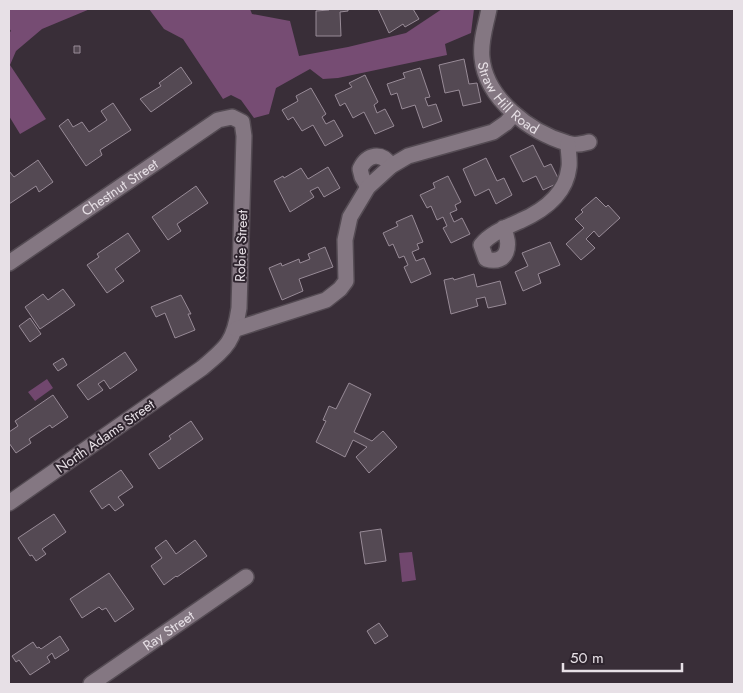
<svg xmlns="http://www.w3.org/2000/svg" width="743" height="693" font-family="Jost,sans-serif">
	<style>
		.forest { fill: #764c73 }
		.water { fill: #71476e }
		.building { fill: #544953; stroke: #988b97 }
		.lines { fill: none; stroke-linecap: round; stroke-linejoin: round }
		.minor-casing { stroke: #544b53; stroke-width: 18 }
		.minor { stroke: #847782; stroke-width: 15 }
		.labels { text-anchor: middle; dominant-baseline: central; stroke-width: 4; stroke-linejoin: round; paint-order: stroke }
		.street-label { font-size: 14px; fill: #e7e0e6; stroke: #2e242e }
	</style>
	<rect width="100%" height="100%" fill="#392e38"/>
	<!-- forest -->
	<path class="forest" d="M 9,9 L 90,9 L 42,29 L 16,51 L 10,65 L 46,119 L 20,134 L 9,116 L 9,33 L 11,31 L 9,28 Z
		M 149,9 L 250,9 L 252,14 L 290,21 L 299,56 L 348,47 L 406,33 L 442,9 L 474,9 L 471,33 L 445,44 L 447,55 L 338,78 L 323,79 L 310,69 L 276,88 L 269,114 L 254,118 L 241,100 L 231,95 L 223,99 L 183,39 L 164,29 Z"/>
	<!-- water -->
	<path class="water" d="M 47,379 L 53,388 L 35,401 L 28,392 Z
		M 412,552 L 416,580 L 402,582 L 399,553 Z"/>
	<!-- building -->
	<path class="building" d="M 329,9 L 348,9 L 348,11 L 340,12 L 341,36 L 316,36 L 316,11 L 329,10 Z
		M 378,9 L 413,9 L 419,19 L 405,27 L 403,24 L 389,33 Z
		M 74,46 L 80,46 L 80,53 L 74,53 Z
		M 464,59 L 469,84 L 477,83 L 481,102 L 463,106 L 459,90 L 445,93 L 439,65 Z
		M 181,67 L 192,83 L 151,112 L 140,99 L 161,86 L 159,83 Z
		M 420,68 L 430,97 L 425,98 L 428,106 L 436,104 L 442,121 L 423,128 L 415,105 L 402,109 L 397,93 L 391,95 L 387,84 L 405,78 L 403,73 Z
		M 365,75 L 378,102 L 374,105 L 377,113 L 385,109 L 394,126 L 375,134 L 364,112 L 353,118 L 345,103 L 340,106 L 335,95 L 352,87 L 349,83 Z
		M 311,88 L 326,114 L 322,117 L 326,124 L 334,120 L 343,136 L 325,146 L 313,125 L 302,131 L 293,117 L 288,120 L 282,110 L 298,101 L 296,96 Z
		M 113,103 L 131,130 L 100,150 L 102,155 L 86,166 L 59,126 L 68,119 L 73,127 L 82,122 L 89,132 L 107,120 L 101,111 Z
		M 533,145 L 544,167 L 551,164 L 560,182 L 543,190 L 536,176 L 523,182 L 510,156 Z
		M 486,158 L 497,181 L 504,178 L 512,195 L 496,204 L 489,189 L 475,196 L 463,169 Z
		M 38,160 L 53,182 L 39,192 L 36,186 L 9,204 L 9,171 L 14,177 Z
		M 328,167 L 340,188 L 324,197 L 318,187 L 310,191 L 314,197 L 290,212 L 274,181 L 283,176 L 284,178 L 301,168 L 308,179 Z
		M 448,176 L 461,202 L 455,205 L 457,210 L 450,213 L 454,222 L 462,218 L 470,234 L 451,243 L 443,228 L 447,226 L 443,217 L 437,220 L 431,206 L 427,208 L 420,195 L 435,188 L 433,183 Z
		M 196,186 L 208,203 L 177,224 L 181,231 L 168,240 L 152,217 Z
		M 596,197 L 606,207 L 608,205 L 620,218 L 599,237 L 594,231 L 586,239 L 595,248 L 581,260 L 566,244 L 584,228 L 575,219 L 583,212 L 581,210 Z
		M 412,215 L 423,242 L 417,244 L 419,249 L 412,252 L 416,261 L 424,258 L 431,274 L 411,283 L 404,267 L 408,265 L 404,256 L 399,258 L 393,244 L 389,246 L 383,233 L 398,226 L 396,222 Z
		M 128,233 L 140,251 L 115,269 L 124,281 L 107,293 L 87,265 L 99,257 L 97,254 Z
		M 550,242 L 560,265 L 538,274 L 541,283 L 523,291 L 515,272 L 528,266 L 522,253 Z
		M 325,247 L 333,267 L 299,279 L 303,291 L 282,300 L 269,268 L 281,263 L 282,266 L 299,259 L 300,263 L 310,259 L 308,254 Z
		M 474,274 L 477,287 L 500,281 L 506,304 L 488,308 L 485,297 L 476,299 L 478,306 L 451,314 L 444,280 L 453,278 L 454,280 Z
		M 63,289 L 75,305 L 40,329 L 25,307 L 43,294 L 48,300 Z
		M 181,295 L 191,314 L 188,314 L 195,330 L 175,338 L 165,313 L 156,317 L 151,307 Z
		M 30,318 L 41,334 L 30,342 L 19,326 Z
		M 125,352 L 137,370 L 110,389 L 104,380 L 98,384 L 103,390 L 88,400 L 77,385 Z
		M 63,358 L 67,365 L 58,371 L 53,364 Z
		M 349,383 L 371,394 L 354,432 L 372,441 L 383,431 L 397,447 L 369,473 L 356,457 L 367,447 L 353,440 L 345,457 L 316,442 L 326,421 L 323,420 L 329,406 L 336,409 Z
		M 53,395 L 68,417 L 52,428 L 50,425 L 29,439 L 31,443 L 16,453 L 9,443 L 9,432 L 18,426 L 15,421 Z
		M 191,421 L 203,439 L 159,469 L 149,454 L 171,439 L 169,436 Z
		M 121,470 L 133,487 L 118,497 L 124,505 L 115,511 L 109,504 L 102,509 L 90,491 Z
		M 54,514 L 66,532 L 42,549 L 46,554 L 36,561 L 32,555 L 30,556 L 18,538 Z
		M 381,529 L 386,561 L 365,564 L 360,532 Z
		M 166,540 L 176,554 L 195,540 L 207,556 L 177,577 L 176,576 L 164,585 L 151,566 L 162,558 L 155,548 Z
		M 109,573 L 134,609 L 115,622 L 106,608 L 102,610 L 99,607 L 82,618 L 70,599 Z
		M 379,623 L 388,636 L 375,644 L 367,631 Z
		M 60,636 L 69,650 L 55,659 L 52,653 L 47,657 L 50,662 L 30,675 L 19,660 L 16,662 L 12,656 L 33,642 L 37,648 L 39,647 L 41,649 Z"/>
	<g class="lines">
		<defs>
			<g id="minor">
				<path id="s1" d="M 489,9 C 486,25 480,41 482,58 C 486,99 530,132 567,143 C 574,146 582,144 589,142"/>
				<path d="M 368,187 L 362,177 L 360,169 C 367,154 382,151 391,166"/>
				<path d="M 503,228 C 512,244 508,266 486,259 L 481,245 C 491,233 505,228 520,221 C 543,211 566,194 569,167 C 570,160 568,151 568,144"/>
				<path id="s2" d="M 9,263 L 218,120 L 232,117 L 242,122 L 244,136 L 239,308 C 234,342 227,347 202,368 L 9,503"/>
				<path d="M 236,329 L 326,300 L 340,289 L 346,281 L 345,240 L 350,217 L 368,187 L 391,166 L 408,156 L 493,132 L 506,123 L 514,114"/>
				<path id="s3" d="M 91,684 L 246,577"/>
			</g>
		</defs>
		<!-- minor casing -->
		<use href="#minor" class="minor-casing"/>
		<!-- minor -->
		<use href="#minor" class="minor"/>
	</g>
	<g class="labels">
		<!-- street labels -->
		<g class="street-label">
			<text stroke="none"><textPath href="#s1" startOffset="99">Straw Hill Road</textPath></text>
			<text stroke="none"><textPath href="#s2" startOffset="134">Chestnut Street</textPath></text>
			<text transform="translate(241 246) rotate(-88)">Robie Street</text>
			<text transform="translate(105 436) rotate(-35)">North Adams Street</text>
			<text stroke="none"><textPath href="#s3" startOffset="94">Ray Street</textPath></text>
		</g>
	</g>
	<!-- border -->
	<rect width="743" height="693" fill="none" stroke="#e7e0e6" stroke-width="20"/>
	<!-- scale -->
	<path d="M563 663v8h119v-8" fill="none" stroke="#e7e0e6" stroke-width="2.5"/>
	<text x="570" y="663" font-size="15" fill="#e7e0e6" stroke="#2e242e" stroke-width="4" paint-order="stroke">50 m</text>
</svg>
